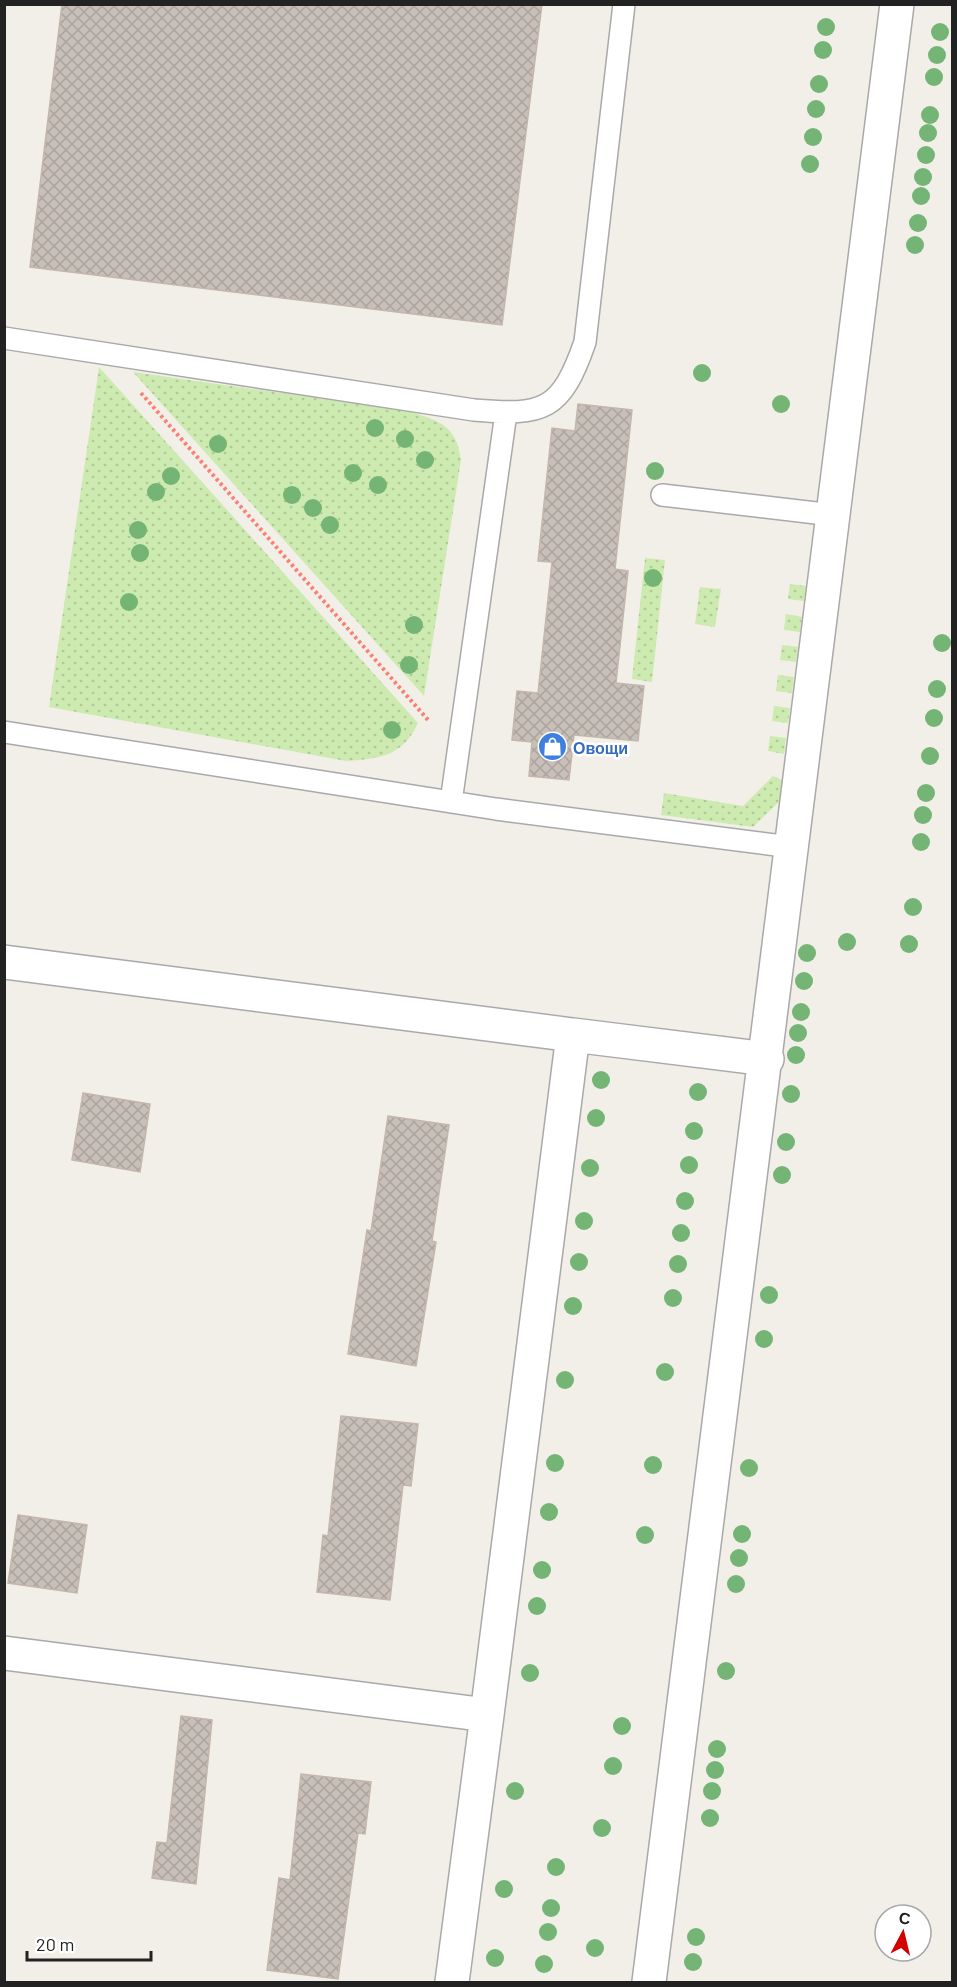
<svg xmlns="http://www.w3.org/2000/svg" width="957" height="1987" font-family="Barlow,sans-serif">
	<style>
		.grass { fill: url(#grass-dots) }
		.building { fill: url(#building-cross-hatch); stroke: #c4b6ab; stroke-width: 1.5 }
		.lines { fill: none; stroke-linecap: round; stroke-linejoin: round }
		.lane-casing { stroke: #a9a9a9; stroke-width: 24 }
		.street-casing { stroke: #a9a9a9; stroke-width: 36 }
		.path { stroke: #fa8072; stroke-width: 4; stroke-dasharray: 3 3; stroke-linecap: butt }
		.lane { stroke: #fff; stroke-width: 21 }
		.street { stroke: #fff; stroke-width: 33 }
		.tree { fill: #74b475 }
		.labels { text-anchor: middle; dominant-baseline: central; stroke-width: 5; stroke-linejoin: round; paint-order: stroke }
		.shop-label { font-size: 16px; font-weight: bold; fill: #366cbe; stroke: #fff; text-anchor: start }
	</style>
	<defs>
		<pattern id="grass-dots" width="8" height="8" patternUnits="userSpaceOnUse" patternTransform="scale(1.5)"><rect width="8" height="8" fill="#cdebb0"/><path d="M2 2h.1M6 6h.1" fill="none" stroke="#b0c997" stroke-width="1.8" stroke-linecap="round"/></pattern>
		<pattern id="building-cross-hatch" width="8" height="8" patternUnits="userSpaceOnUse" patternTransform="scale(1.5)"><rect width="8" height="8" fill="#c7bfb8"/><path d="M0 0l8 8M0 8l8-8" fill="none" stroke="#aba49e"/></pattern>
	</defs>
	<rect width="100%" height="100%" fill="#f2efe9"/>
	<!-- grass -->
	<path class="grass" d="M 99,367 L 418,723 C 403,756 380,759 346,761 L 49,707 Z
		M 133,372 L 409,411 C 440,422 456,424 461,460 L 424,696 Z
		M 645,558 L 665,560 L 652,682 L 632,679 Z
		M 790,584 L 806,586 L 804,601 L 788,599 Z
		M 700,587 L 721,589 L 715,627 L 695,624 Z
		M 786,614 L 802,617 L 800,632 L 784,630 Z
		M 782,645 L 798,647 L 796,662 L 780,660 Z
		M 778,675 L 794,677 L 792,693 L 776,691 Z
		M 774,706 L 790,708 L 788,723 L 772,721 Z
		M 770,736 L 786,738 L 784,754 L 768,751 Z
		M 773,776 L 795,786 L 753,827 L 661,815 L 664,793 L 743,806 Z"/>
	<!-- building -->
	<path class="building" d="M 62,4 L 542,4 L 502,325 L 30,267 Z
		M 578,404 L 632,410 L 615,569 L 628,571 L 616,683 L 644,686 L 638,741 L 574,735 L 569,780 L 529,776 L 532,742 L 512,740 L 517,691 L 538,693 L 552,562 L 538,561 L 552,428 L 575,431 Z
		M 83,1093 L 150,1104 L 140,1172 L 72,1160 Z
		M 388,1116 L 449,1125 L 432,1241 L 436,1242 L 416,1366 L 348,1354 L 367,1230 L 371,1231 Z
		M 341,1416 L 418,1424 L 411,1486 L 403,1485 L 390,1600 L 317,1592 L 323,1535 L 328,1536 Z
		M 18,1515 L 87,1525 L 77,1593 L 8,1583 Z
		M 181,1716 L 212,1720 L 196,1884 L 152,1878 L 157,1842 L 167,1843 Z
		M 301,1774 L 371,1782 L 365,1834 L 358,1833 L 338,1979 L 267,1970 L 279,1878 L 290,1880 Z"/>
	<g class="lines">
		<defs>
			<path id="lane" d="M 4,338 L 474,410 C 544,416 561,411 585,342 L 624,4
				M 662,495 L 833,515
				M 4,732 L 496,809 L 791,847
				M 451,802 L 506,413"/>
			<path id="street" d="M 4,962 L 573,1035
				M 4,1653 L 487,1715 L 452,1982
				M 487,1715 L 573,1035 L 767,1059
				M 649,1982 L 897,4"/>
		</defs>
		<!-- lane casing -->
		<use href="#lane" class="lane-casing"/>
		<!-- street casing -->
		<use href="#street" class="street-casing"/>
		<!-- path -->
		<path class="path" d="M 141,393 L 429,721"/>
		<!-- lane -->
		<use href="#lane" class="lane"/>
		<!-- street -->
		<use href="#street" class="street"/>
	</g>
	<!-- trees -->
	<g class="tree">
		<circle cx="826" cy="27" r="9"/>
		<circle cx="940" cy="32" r="9"/>
		<circle cx="823" cy="50" r="9"/>
		<circle cx="937" cy="55" r="9"/>
		<circle cx="934" cy="77" r="9"/>
		<circle cx="819" cy="84" r="9"/>
		<circle cx="816" cy="109" r="9"/>
		<circle cx="930" cy="115" r="9"/>
		<circle cx="928" cy="133" r="9"/>
		<circle cx="813" cy="137" r="9"/>
		<circle cx="926" cy="155" r="9"/>
		<circle cx="810" cy="164" r="9"/>
		<circle cx="923" cy="177" r="9"/>
		<circle cx="921" cy="196" r="9"/>
		<circle cx="918" cy="223" r="9"/>
		<circle cx="915" cy="245" r="9"/>
		<circle cx="702" cy="373" r="9"/>
		<circle cx="781" cy="404" r="9"/>
		<circle cx="375" cy="428" r="9"/>
		<circle cx="405" cy="439" r="9"/>
		<circle cx="218" cy="444" r="9"/>
		<circle cx="425" cy="460" r="9"/>
		<circle cx="655" cy="471" r="9"/>
		<circle cx="353" cy="473" r="9"/>
		<circle cx="171" cy="476" r="9"/>
		<circle cx="378" cy="485" r="9"/>
		<circle cx="156" cy="492" r="9"/>
		<circle cx="292" cy="495" r="9"/>
		<circle cx="313" cy="508" r="9"/>
		<circle cx="330" cy="525" r="9"/>
		<circle cx="138" cy="530" r="9"/>
		<circle cx="140" cy="553" r="9"/>
		<circle cx="653" cy="578" r="9"/>
		<circle cx="129" cy="602" r="9"/>
		<circle cx="414" cy="625" r="9"/>
		<circle cx="942" cy="643" r="9"/>
		<circle cx="409" cy="665" r="9"/>
		<circle cx="937" cy="689" r="9"/>
		<circle cx="934" cy="718" r="9"/>
		<circle cx="392" cy="730" r="9"/>
		<circle cx="930" cy="756" r="9"/>
		<circle cx="926" cy="793" r="9"/>
		<circle cx="923" cy="815" r="9"/>
		<circle cx="921" cy="842" r="9"/>
		<circle cx="913" cy="907" r="9"/>
		<circle cx="847" cy="942" r="9"/>
		<circle cx="909" cy="944" r="9"/>
		<circle cx="807" cy="953" r="9"/>
		<circle cx="804" cy="981" r="9"/>
		<circle cx="801" cy="1012" r="9"/>
		<circle cx="798" cy="1033" r="9"/>
		<circle cx="796" cy="1055" r="9"/>
		<circle cx="601" cy="1080" r="9"/>
		<circle cx="698" cy="1092" r="9"/>
		<circle cx="791" cy="1094" r="9"/>
		<circle cx="596" cy="1118" r="9"/>
		<circle cx="694" cy="1131" r="9"/>
		<circle cx="786" cy="1142" r="9"/>
		<circle cx="689" cy="1165" r="9"/>
		<circle cx="590" cy="1168" r="9"/>
		<circle cx="782" cy="1175" r="9"/>
		<circle cx="685" cy="1201" r="9"/>
		<circle cx="584" cy="1221" r="9"/>
		<circle cx="681" cy="1233" r="9"/>
		<circle cx="579" cy="1262" r="9"/>
		<circle cx="678" cy="1264" r="9"/>
		<circle cx="769" cy="1295" r="9"/>
		<circle cx="673" cy="1298" r="9"/>
		<circle cx="573" cy="1306" r="9"/>
		<circle cx="764" cy="1339" r="9"/>
		<circle cx="665" cy="1372" r="9"/>
		<circle cx="565" cy="1380" r="9"/>
		<circle cx="555" cy="1463" r="9"/>
		<circle cx="653" cy="1465" r="9"/>
		<circle cx="749" cy="1468" r="9"/>
		<circle cx="549" cy="1512" r="9"/>
		<circle cx="742" cy="1534" r="9"/>
		<circle cx="645" cy="1535" r="9"/>
		<circle cx="739" cy="1558" r="9"/>
		<circle cx="542" cy="1570" r="9"/>
		<circle cx="736" cy="1584" r="9"/>
		<circle cx="537" cy="1606" r="9"/>
		<circle cx="726" cy="1671" r="9"/>
		<circle cx="530" cy="1673" r="9"/>
		<circle cx="622" cy="1726" r="9"/>
		<circle cx="717" cy="1749" r="9"/>
		<circle cx="613" cy="1766" r="9"/>
		<circle cx="715" cy="1770" r="9"/>
		<circle cx="515" cy="1791" r="9"/>
		<circle cx="712" cy="1791" r="9"/>
		<circle cx="710" cy="1818" r="9"/>
		<circle cx="602" cy="1828" r="9"/>
		<circle cx="556" cy="1867" r="9"/>
		<circle cx="504" cy="1889" r="9"/>
		<circle cx="551" cy="1908" r="9"/>
		<circle cx="548" cy="1932" r="9"/>
		<circle cx="696" cy="1937" r="9"/>
		<circle cx="595" cy="1948" r="9"/>
		<circle cx="495" cy="1958" r="9"/>
		<circle cx="693" cy="1962" r="9"/>
		<circle cx="544" cy="1964" r="9"/>
	</g>
	<!-- icons -->
	<defs>
		<symbol id="shop-disc" viewBox="-11 -11 22 22"><circle r="9.5" fill="#3f7fe0" stroke="#fff"/><path d="M-5-2.5h2.3a2.7 3.5 0 0 1 5.4 0H5L5.5 6h-11ZM-1.5-2.5h3a1.5 2.3 0 0 0-3 0Z" fill="#fff"/></symbol>
	</defs>
	<g fill-rule="evenodd">
		<use href="#shop-disc" x="536" y="730" width="33" height="33"/>
	</g>
	<g class="labels">
		<!-- shop labels -->
		<g class="shop-label">
			<text x="573" y="747">Овощи</text>
		</g>
	</g>
	<!-- border -->
	<rect width="957" height="1987" fill="none" stroke="#222222" stroke-width="12"/>
	<!-- north arrow -->
	<g transform="translate(903 1933) rotate(7)"><circle r="28" fill="#ffffff" stroke="#a7a7a7" stroke-width="1.5"/>
	<path d="M0-4.5L10 22L0 15L-10 22Z" fill="#d40000"/>
	<text y="-9" font-size="16" font-weight="bold" text-anchor="middle" fill="#222222">С</text>
	</g>
	<!-- scale -->
	<path d="M27 1951v9h124v-9" fill="none" stroke="#222222" stroke-width="3"/>
	<text x="36" y="1951" font-size="18" fill="#222222" stroke="#ffffff" stroke-width="4.5" paint-order="stroke">20 m</text>
</svg>
